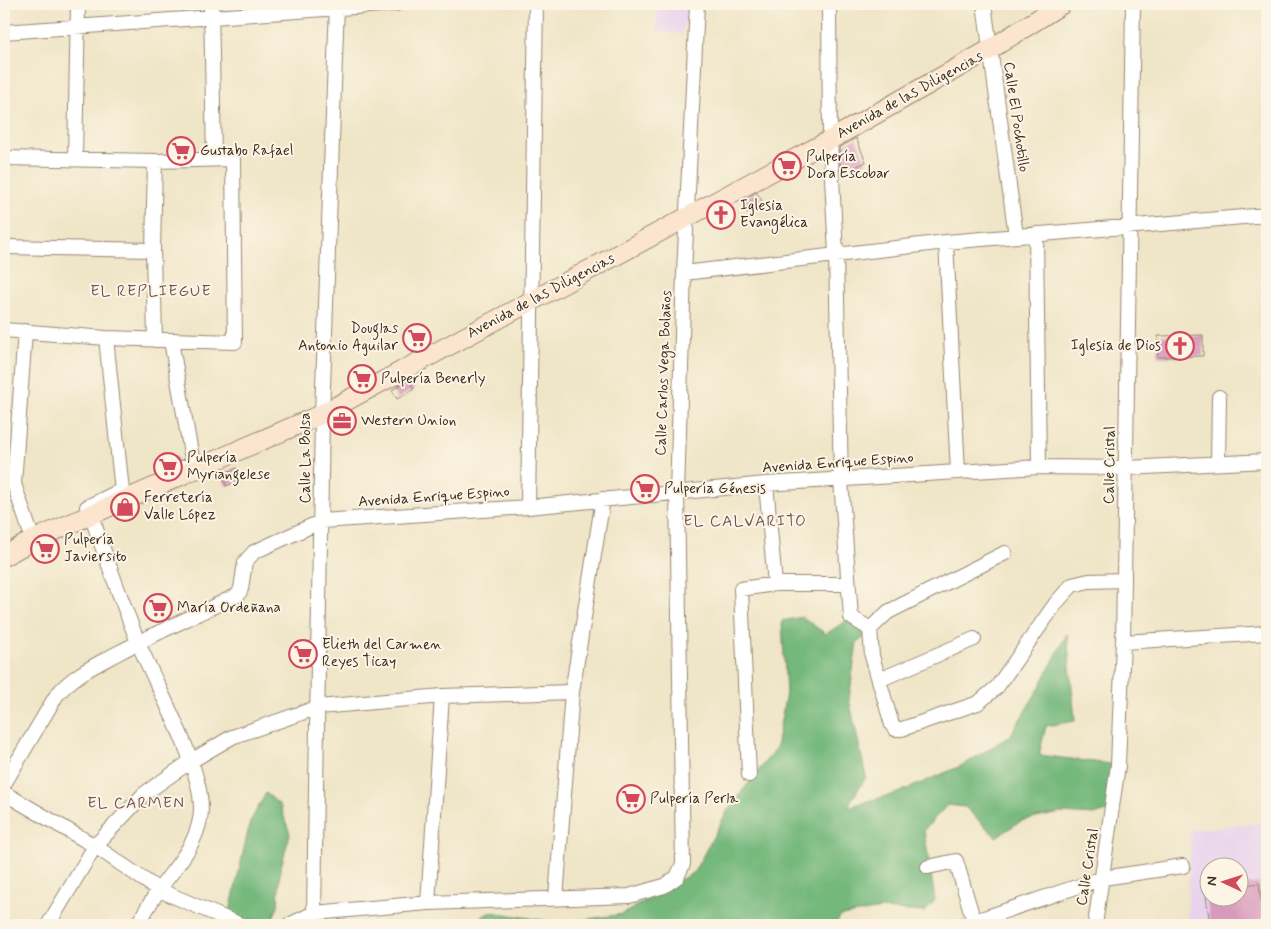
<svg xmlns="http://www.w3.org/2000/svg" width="1271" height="929" font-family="Mynerve,sans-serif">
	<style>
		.built { fill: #e8d2ee; fill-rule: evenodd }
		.forest { fill: #74b87c; stroke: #58714d }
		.building { fill: #d89abc }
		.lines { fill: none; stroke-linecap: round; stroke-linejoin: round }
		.street-casing { stroke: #958872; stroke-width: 16 }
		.secondary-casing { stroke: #958872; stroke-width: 21 }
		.street { stroke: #fff; stroke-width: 14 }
		.secondary { stroke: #fce5cf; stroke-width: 19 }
		.labels { text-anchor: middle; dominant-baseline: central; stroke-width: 4; stroke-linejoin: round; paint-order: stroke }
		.street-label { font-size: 15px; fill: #3b2a1e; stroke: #fcf5e5 }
		.poi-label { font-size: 15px; fill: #3b2a1e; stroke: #fcf5e5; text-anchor: start }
		.neighbourhood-label { font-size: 16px; letter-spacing: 1px; fill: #725155; stroke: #fcf5e5 }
	</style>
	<rect width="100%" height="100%" fill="#fcf5e5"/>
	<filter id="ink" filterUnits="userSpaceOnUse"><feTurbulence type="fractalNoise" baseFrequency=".02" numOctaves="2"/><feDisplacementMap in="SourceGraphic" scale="10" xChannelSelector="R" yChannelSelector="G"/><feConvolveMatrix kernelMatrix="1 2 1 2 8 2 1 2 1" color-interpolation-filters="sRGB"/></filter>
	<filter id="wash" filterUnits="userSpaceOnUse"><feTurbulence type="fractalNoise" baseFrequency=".0096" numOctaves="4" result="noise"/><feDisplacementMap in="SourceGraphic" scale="20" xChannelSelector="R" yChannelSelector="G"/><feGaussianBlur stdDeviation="1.12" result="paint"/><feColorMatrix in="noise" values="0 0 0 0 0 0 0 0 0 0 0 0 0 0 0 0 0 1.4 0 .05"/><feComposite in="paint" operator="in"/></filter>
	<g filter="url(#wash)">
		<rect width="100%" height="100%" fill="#efe5c7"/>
		<!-- built -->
		<path class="built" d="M 657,4 L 688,4 L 687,26 L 683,27 L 683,34 L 657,32 Z
			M 1267,822 L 1267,925 L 1187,925 L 1191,830 ZM 1208,866 L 1238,866 L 1238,896 L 1208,896 Z"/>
		<!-- forest -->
		<path class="forest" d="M 802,617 L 826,634 L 849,619 L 868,635 L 857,642 L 849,699 L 866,777 L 847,807 L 898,793 L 963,765 L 1010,736 L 1038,690 L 1067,634 L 1075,721 L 1046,726 L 1039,755 L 1118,765 L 1113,809 L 1094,815 L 1061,813 L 1021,821 L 996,837 L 965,807 L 947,805 L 924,830 L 935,900 L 925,912 L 881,909 L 841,916 L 835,925 L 465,925 L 491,912 L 561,923 L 623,914 L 694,872 L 729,808 L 776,748 L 786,693 L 782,621 Z
			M 266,793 L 280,805 L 290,834 L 280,870 L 278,906 L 270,925 L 227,925 L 250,822 Z"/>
		<g id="blocks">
			<!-- building -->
			<path class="building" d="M 856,138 L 866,162 L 841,174 L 839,148 Z
				M 756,192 L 762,201 L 748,210 L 742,201 Z
				M 1203,335 L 1203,356 L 1158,357 L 1158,336 Z
				M 409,380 L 414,389 L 397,399 L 392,390 Z
				M 176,457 L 178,460 L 171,467 L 158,473 L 155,465 Z
				M 237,468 L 242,480 L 226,486 L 222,474 Z
				M 55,543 L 58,549 L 38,558 L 35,552 Z
				M 1259,883 L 1264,925 L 1210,925 L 1206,896 L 1241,896 L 1240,886 Z"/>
		</g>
	</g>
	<g filter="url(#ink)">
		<use href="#blocks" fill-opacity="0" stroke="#958872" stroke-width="1"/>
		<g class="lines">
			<defs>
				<path id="street" d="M 211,4 L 214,159
					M 829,4 L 830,140 L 836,254 L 841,480 L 851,617 L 870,629 L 872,656 L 892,725 L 895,729 L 902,729 L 978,703 L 997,687 L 1056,603 L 1072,585 L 1089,581 L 1124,580
					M 984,4 L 1016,236
					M 4,32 L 396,4
					M 4,158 L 155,161 L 233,159 L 235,342 L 106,338 L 4,330
					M 75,159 L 78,4
					M 155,161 L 153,250 L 155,340
					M 1036,234 L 1039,467
					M 946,242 L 958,472
					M 4,247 L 153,250
					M 684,273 L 946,242 L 1267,215
					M 25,331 L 14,484 L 33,540
					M 106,338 L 123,501
					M 171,341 L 193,464 L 180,469
					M 1218,463 L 1219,397
					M 766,484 L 775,584
					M 87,507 L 120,491
					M 528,507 L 536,4
					M 91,515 C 106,557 121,600 138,642 C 155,685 209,775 200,819 C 195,847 175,867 159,890 C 151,901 144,914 137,925
					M 870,629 L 888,612 L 1005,553
					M 1123,642 L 1267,633
					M 879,680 L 974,639
					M 749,775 L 741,589 L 775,584 L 848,584
					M 4,784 L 56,696 C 72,676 94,666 116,654 C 156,633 197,614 238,595 L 241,589 L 245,562 L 254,552 L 322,521 L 528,507 L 766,484 L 958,472 L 1039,467 L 1126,468 L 1267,461
					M 4,793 L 95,846 L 159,890 L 241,925
					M 928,867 L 956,861 L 975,925
					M 556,898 L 572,692 L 603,499
					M 428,903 L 442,696
					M 314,913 L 322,414 L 337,4
					M 48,925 L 95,846 L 144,794 L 191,761 L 232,737 L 319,707 L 442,696 L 572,692
					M 289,925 L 314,913 L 428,903 L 629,896 L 664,886 L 677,877 L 683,864 L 677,493 L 684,273 L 697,4
					M 963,925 L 1103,878 L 1183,866
					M 1095,925 L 1118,765 L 1123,642 L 1133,4"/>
				<path id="secondary" d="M 4,556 L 33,540 L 322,414 L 830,140 L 989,50 L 1062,4"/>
			</defs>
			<!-- street casing -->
			<use href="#street" class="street-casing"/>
			<!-- secondary casing -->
			<use href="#secondary" class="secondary-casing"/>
			<!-- street -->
			<use href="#street" class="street"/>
			<!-- secondary -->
			<use href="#secondary" class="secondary"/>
		</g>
	</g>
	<!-- icons -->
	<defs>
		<symbol id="supermarket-ring" viewBox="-11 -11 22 22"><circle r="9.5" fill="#fcf5e5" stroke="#d1495b" stroke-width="1.5"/><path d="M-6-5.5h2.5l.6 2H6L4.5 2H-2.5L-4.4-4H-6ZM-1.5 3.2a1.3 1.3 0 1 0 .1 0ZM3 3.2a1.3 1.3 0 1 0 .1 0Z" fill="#d1495b"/></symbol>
		<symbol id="church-ring" viewBox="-11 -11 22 22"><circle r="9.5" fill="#fcf5e5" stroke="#d1495b" stroke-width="1.5"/><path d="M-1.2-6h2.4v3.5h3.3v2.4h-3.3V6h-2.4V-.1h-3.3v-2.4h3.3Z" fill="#d1495b"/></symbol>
		<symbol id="office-ring" viewBox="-11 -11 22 22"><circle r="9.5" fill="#fcf5e5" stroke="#d1495b" stroke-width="1.5"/><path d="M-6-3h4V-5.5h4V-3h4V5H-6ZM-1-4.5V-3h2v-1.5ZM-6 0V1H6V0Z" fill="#d1495b"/></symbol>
		<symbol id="shop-ring" viewBox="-11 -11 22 22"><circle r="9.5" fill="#fcf5e5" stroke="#d1495b" stroke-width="1.5"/><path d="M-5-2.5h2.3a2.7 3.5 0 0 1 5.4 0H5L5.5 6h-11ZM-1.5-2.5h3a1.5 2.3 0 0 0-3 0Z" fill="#d1495b"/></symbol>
	</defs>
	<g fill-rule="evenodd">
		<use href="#supermarket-ring" x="165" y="135" width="32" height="32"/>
		<use href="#supermarket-ring" x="771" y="150" width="32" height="32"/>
		<use href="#church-ring" x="705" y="199" width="32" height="32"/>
		<use href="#supermarket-ring" x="401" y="322" width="32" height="32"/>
		<use href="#church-ring" x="1164" y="330" width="32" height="32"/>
		<use href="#supermarket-ring" x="346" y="363" width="32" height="32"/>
		<use href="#office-ring" x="326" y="405" width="32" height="32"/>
		<use href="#supermarket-ring" x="152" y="451" width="32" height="32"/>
		<use href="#supermarket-ring" x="629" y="473" width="32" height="32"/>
		<use href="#shop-ring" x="109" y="491" width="32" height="32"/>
		<use href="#supermarket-ring" x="29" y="533" width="32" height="32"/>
		<use href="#supermarket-ring" x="142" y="592" width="32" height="32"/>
		<use href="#supermarket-ring" x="287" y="638" width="32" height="32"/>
		<use href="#supermarket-ring" x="615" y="783" width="32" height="32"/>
	</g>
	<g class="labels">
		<!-- street labels -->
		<g class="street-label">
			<text transform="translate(910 95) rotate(-29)">Avenida de las Diligencias</text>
			<text transform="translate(1016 117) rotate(82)">Calle El Pochotillo</text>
			<text transform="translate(541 296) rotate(-28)">Avenida de las Diligencias</text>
			<text transform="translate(664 373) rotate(-88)">Calle Carlos Vega Bolaños</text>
			<text transform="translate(306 458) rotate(-90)">Calle La Bolsa</text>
			<text transform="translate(838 463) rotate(-4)">Avenida Enrique Espino</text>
			<text transform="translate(1110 465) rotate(-89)">Calle Cristal</text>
			<text transform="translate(434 497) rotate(-4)">Avenida Enrique Espino</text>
			<text transform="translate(1088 867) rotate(-81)">Calle Cristal</text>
		</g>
		<!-- poi labels -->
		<g class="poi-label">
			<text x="200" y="151">Gustabo Rafael</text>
			<text x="806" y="157">Pulpería<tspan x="806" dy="17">Dora Escobar</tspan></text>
			<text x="740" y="206">Iglesia<tspan x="740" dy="17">Evangélica</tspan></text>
			<text x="398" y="329" text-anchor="end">Douglas<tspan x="398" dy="17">Antonio Aguilar</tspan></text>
			<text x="1161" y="346" text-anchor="end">Iglesia de Dios</text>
			<text x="381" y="379">Pulpería Benerly</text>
			<text x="361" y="421">Western Union</text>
			<text x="187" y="458">Pulpería<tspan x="187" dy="17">Myriangelese</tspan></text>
			<text x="664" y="489">Pulpería Génesis</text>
			<text x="144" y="498">Ferretería<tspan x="144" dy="17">Valle López</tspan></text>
			<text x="64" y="540">Pulpería<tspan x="64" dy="17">Javiersito</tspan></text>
			<text x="177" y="608">María Ordeñana</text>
			<text x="322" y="645">Elieth del Carmen<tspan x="322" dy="17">Reyes Ticay</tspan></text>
			<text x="650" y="799">Pulpería Perla</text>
		</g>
		<!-- neighbourhood labels -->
		<g class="neighbourhood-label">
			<text x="151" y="291">EL REPLIEGUE</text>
			<text x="745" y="521">EL CALVARITO</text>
			<text x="136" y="803">EL CARMEN</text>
		</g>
	</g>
	<!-- margin -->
	<rect width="1271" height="929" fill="none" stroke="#fcf5e5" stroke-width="20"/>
	<!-- north arrow -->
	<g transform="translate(1224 882) rotate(274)"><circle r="24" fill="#fcf5e5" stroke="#afa495"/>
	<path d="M0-4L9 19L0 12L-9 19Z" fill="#d1495b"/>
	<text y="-8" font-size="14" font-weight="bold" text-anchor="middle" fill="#3b2a1e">N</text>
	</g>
</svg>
